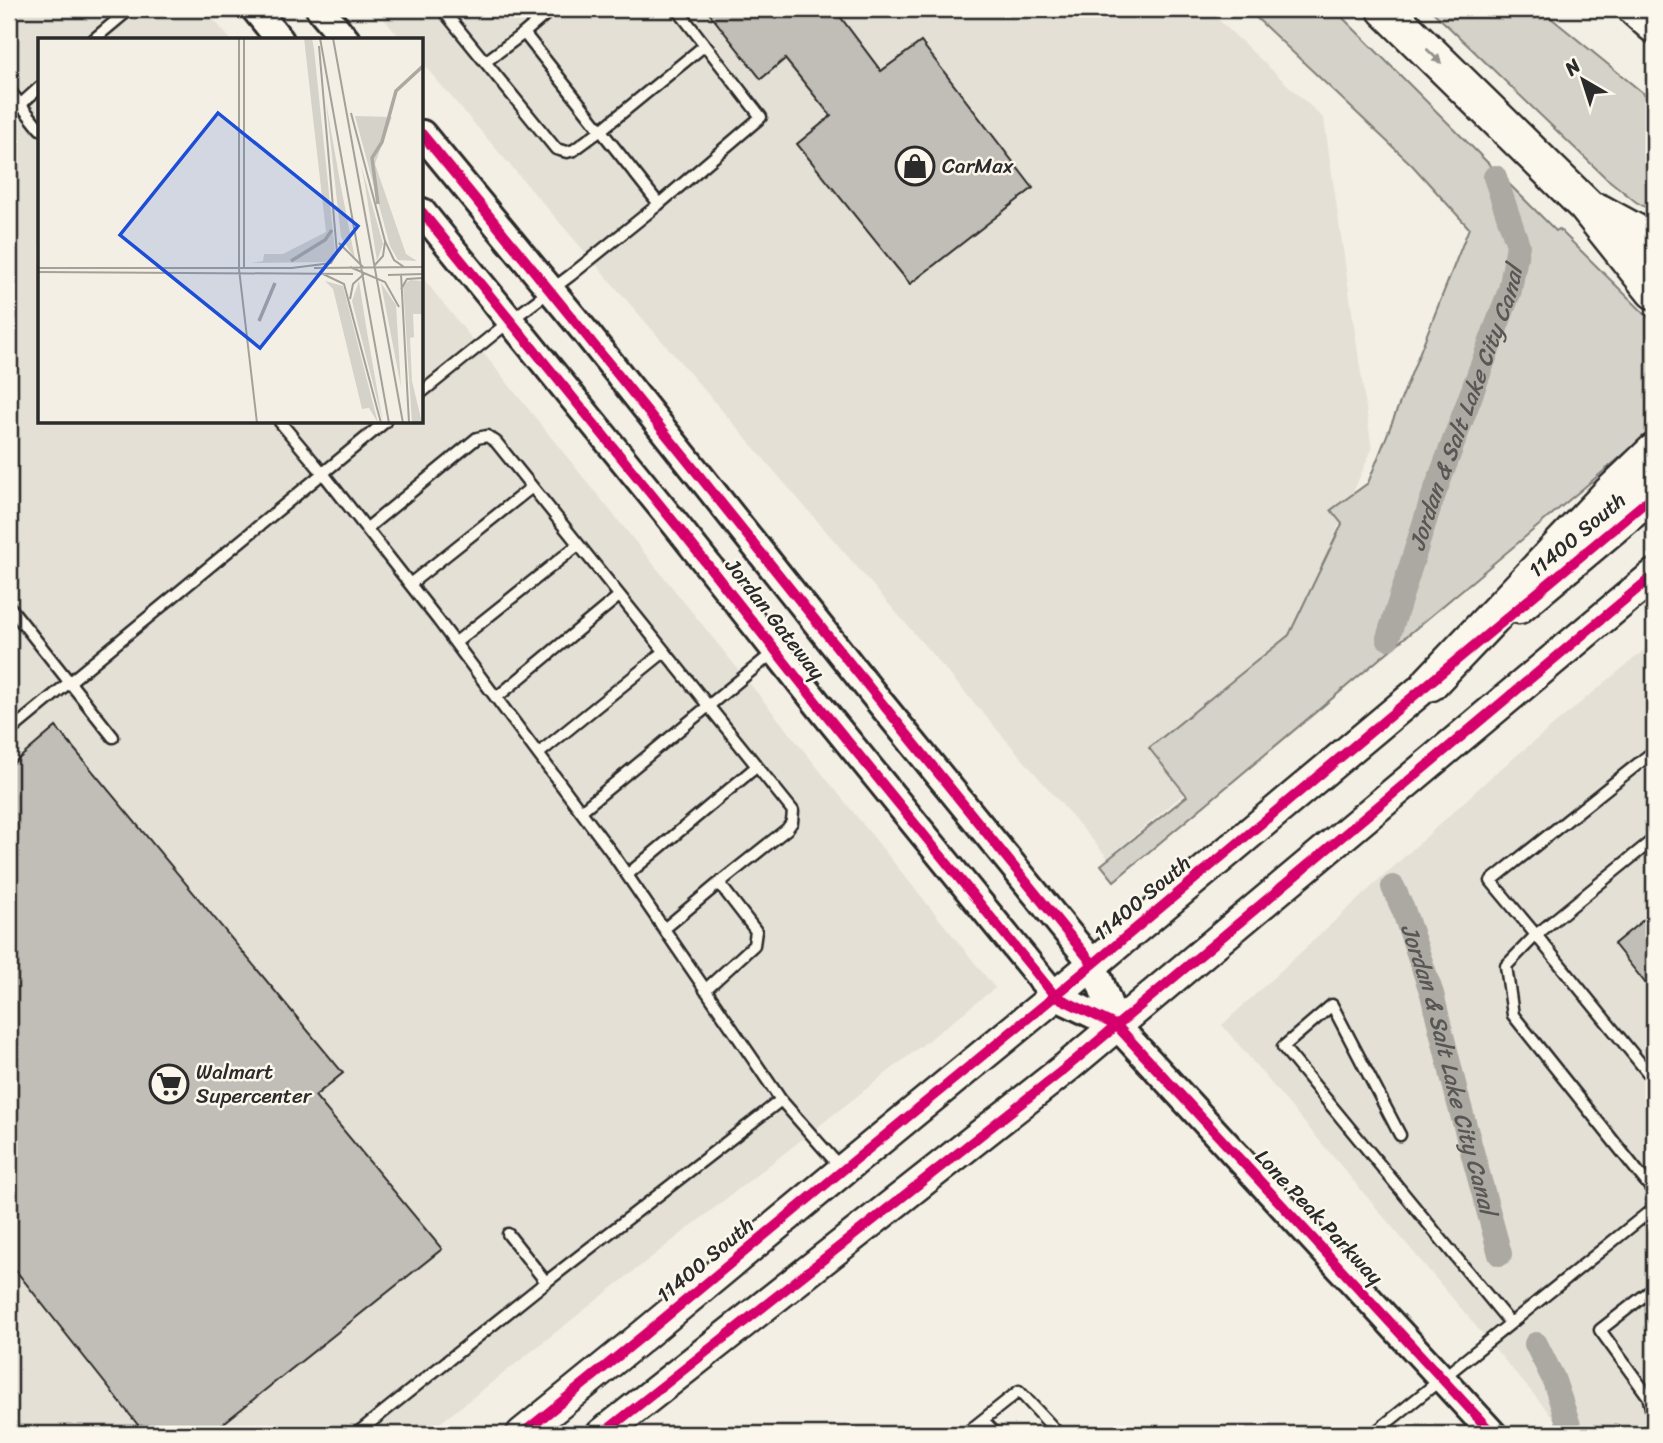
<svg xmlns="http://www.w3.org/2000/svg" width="1663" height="1443" font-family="Sriracha,sans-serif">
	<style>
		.built { fill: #e4e0d6 }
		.green { fill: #d5d2c9; stroke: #807e7a; stroke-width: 2 }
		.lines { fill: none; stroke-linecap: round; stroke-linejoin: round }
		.canal { stroke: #aca9a2; stroke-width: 24 }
		.building { fill: #c0beb6; stroke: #2b2b2b; stroke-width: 2 }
		.service-casing { stroke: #2b2b2b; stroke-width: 15 }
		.secondary-casing { stroke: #2b2b2b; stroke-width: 32 }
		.primary-casing { stroke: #2b2b2b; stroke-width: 35 }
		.motorway-casing { stroke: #2b2b2b; stroke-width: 40 }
		.service { stroke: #fbf7ec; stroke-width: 10 }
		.secondary { stroke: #fbf7ec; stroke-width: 26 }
		.primary { stroke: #fbf7ec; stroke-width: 30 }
		.motorway { stroke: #fbf7ec; stroke-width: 35 }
		.cycleway-casing { stroke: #fbf7ec; stroke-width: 15 }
		.cycleway { stroke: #d6006c; stroke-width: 10 }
		.oneway { fill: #93918c }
		.labels { text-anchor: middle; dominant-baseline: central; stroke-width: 5; stroke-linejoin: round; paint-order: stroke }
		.poi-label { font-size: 21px; fill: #2b2b2b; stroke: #fbf7ec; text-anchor: start }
		.street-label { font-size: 21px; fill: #2b2b2b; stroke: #fbf7ec }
		.water-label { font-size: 23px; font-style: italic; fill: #585755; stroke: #fbf7ec }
		.inset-river { fill: none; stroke: #aca9a2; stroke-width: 3.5 }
		.inset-road { fill: none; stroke: #a3a19a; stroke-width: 2 }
		.view { fill: #1d4ed8; fill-opacity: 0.15; stroke: #1d4ed8; stroke-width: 3.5 }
		.inset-edge { fill: none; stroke: #2b2b2b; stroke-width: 3.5 }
	</style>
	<rect width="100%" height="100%" fill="#f3efe4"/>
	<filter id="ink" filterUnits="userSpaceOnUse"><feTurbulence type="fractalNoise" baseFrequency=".0143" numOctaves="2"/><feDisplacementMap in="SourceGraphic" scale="14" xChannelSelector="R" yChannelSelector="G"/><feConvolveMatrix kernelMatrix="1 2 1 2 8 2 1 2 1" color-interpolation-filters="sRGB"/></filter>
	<g filter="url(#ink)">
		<!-- built -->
		<path class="built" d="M 9,9 L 205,9 L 231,40 L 40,40 L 40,422 L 422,422 L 422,277 L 995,988 L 426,1434 L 9,1434 Z
			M 375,9 L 1207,9 L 1324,119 L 1372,449 L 1244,743 L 1108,858 L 422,63 L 422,40 L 402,40 Z
			M 1654,642 L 1654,1434 L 1567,1434 L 1222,1025 L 1492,776 Z"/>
		<!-- green -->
		<path class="green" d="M 1247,9 L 1334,9 L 1556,231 L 1559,229 L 1654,323 L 1654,429 L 1114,881 L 1101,865 L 1187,796 L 1149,748 L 1289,635 L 1342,524 L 1331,510 L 1368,483 L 1469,228 L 1412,165 Z
			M 1430,9 L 1540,9 L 1654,102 L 1654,212 L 1636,202 L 1605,177 Z"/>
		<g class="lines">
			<!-- canal -->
			<g class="canal">
				<path id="s1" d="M 1388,638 L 1430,505 L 1510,290 L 1518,245 L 1495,177"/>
				<path id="s2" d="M 1393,887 L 1403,909 L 1432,994 L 1458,1100 L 1500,1254"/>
				<path d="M 1536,1344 L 1553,1378 L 1572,1434"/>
			</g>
		</g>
		<!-- building -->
		<path class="building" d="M 706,9 L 840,9 L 836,11 L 881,71 L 921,42 L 1033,188 L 910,284 L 797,144 L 831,116 L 785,59 L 761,79 Z
			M 56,727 L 343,1073 L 315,1096 L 442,1249 L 210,1434 L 127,1434 L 138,1425 L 9,1262 L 9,767 Z
			M 1654,911 L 1654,994 L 1614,944 Z"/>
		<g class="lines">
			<defs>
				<path id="service" d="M 442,9 L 556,149 L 567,152 L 574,150 L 601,130 L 705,45
					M 552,9 L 524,33 L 659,204
					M 93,40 L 130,9
					M 485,62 L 524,33
					M 9,90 L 40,129
					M 9,115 L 40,87
					M 422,392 L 510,321 L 571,275 L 659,204 L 761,117 L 677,9
					M 280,422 L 322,472 L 438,620 L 612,853 L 781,1100
					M 366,529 L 477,438 L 487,436 L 496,442 L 793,811 L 792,822 L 787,829 L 719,883
					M 410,584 L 532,487
					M 9,606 L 113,737
					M 455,643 L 578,545
					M 496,698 L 619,596
					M 9,732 L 385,422
					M 1654,751 L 1491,881 L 1536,935 L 1506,966 L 1513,1015 L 1654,1192
					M 538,754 L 664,652
					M 581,811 L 775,651
					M 1654,839 L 1536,935 L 1654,1080
					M 627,875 L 756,767
					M 664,929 L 719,883 L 756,931 L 754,945 L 705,990
					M 1400,1135 L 1332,1005 L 1283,1047 L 1510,1323
					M 508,1234 L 546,1282 L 781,1100 L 840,1167
					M 1654,1288 L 1600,1330 L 1648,1396 L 1654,1420
					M 983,1420 L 996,1434
					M 9,1429 L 13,1434
					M 356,1434 L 546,1282
					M 965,1434 L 1019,1391 L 1059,1434
					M 1373,1434 L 1654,1208"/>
				<path id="secondary" d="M 255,9 L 280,40
					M 320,9 L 346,40
					M 422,134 L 587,334 L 878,700 L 1093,964 L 1117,1026
					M 422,212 L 677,526 L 828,717 L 1055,996 L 1117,1026 L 1493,1434"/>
				<path id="primary" d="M 1519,608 L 1654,495
					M 522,1434 L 644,1335 L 843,1170 L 1055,996 L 1446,669
					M 602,1434 L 1067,1067 L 1654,575"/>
				<path id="motorway" d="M 1385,9 L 1586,206 L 1654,291
					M 1636,9 L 1654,25
					M 1599,212 L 1654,242
					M 1430,683 L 1606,498 L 1654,452"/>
			</defs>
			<!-- service casing -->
			<use href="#service" class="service-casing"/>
			<!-- secondary casing -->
			<use href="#secondary" class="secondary-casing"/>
			<!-- primary casing -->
			<use href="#primary" class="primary-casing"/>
			<!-- motorway casing -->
			<use href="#motorway" class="motorway-casing"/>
			<!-- service -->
			<use href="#service" class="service"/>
			<!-- secondary -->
			<use href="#secondary" class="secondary"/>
			<!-- primary -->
			<use href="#primary" class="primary"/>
			<!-- motorway -->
			<use href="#motorway" class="motorway"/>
			<defs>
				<path id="cycleway" d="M 422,134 C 648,408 868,689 1093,964
					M 422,212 L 677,526 L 828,717 L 1055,996 L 1117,1026 L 1493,1434
					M 522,1434 L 644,1335 L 843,1170 L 1055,996 L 1654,495
					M 602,1434 L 1067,1067 L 1654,575"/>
			</defs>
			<!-- cycleway casing -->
			<use href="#cycleway" class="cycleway-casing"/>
			<!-- cycleway -->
			<use href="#cycleway" class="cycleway"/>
		</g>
		<!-- one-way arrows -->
		<defs><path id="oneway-solid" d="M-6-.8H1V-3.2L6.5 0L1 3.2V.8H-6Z" transform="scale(1.75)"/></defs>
		<use class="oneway" href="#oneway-solid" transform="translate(1434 56) rotate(44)"/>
	</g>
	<!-- icons -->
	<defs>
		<symbol id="shop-ring" viewBox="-11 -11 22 22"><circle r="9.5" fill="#fbf7ec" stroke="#2b2b2b" stroke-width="1.5"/><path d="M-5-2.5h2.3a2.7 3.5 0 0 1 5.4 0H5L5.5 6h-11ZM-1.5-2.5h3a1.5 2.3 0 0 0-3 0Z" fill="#2b2b2b"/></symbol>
		<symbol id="supermarket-ring" viewBox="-11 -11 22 22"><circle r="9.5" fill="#fbf7ec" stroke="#2b2b2b" stroke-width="1.5"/><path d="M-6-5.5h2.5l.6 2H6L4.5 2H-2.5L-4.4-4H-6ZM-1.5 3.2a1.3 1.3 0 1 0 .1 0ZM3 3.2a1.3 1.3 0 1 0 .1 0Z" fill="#2b2b2b"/></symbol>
	</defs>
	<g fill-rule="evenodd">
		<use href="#shop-ring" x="893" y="144" width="44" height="44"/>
		<use href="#supermarket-ring" x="147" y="1062" width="44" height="44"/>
	</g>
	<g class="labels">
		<!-- poi labels -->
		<g class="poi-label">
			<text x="942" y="166">CarMax</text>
			<text x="196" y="1072">Walmart<tspan x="196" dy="24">Supercenter</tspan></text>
		</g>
		<!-- street labels -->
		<g class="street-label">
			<text transform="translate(1577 535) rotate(-40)">11400 South</text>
			<text transform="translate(775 619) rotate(52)">Jordan Gateway</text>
			<text transform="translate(1142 898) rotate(-40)">11400 South</text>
			<text transform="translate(1319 1217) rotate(47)">Lone Peak Parkway</text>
			<text transform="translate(705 1260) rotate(-40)">11400 South</text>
		</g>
		<!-- water labels -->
		<g class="water-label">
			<text stroke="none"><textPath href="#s1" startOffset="243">Jordan &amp; Salt Lake City Canal</textPath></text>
			<text stroke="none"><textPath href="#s2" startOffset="191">Jordan &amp; Salt Lake City Canal</textPath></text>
		</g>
	</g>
	<!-- overview -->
	<g transform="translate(38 38)">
		<rect width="385" height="385" fill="#f3efe4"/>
		<path d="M 266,0 L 274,0 L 276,11 L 297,213 L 290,224 L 214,225 L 225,223 L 226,216 L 245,216 L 288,194 ZM 288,64 L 302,144 L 317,221 L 303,199 ZM 317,78 L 354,79 L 337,126 L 368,216 L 379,223 L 360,222 L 352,208 ZM 323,127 L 345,206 L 339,223 L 327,147 ZM 372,242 L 385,243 L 385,276 L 375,276 L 376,299 L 372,300 L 374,343 L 384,385 L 374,385 L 365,247 ZM 287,243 L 305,248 L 340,385 L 331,370 L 324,371 L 295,251 ZM 321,243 L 328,288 L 345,385 L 314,263 ZM 343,245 L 358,267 L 363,349 L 346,261 Z" fill="#d5d2c9"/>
		<path class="inset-river" d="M 340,166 L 334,120 L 344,104 L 358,53 L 385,28M 253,223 L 287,202 L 294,192M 221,283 L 237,245"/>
		<path class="inset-road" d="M 201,0 L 201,231 L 219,385M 282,0 L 351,385M 295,0 L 365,385M 313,75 L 347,203 L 356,222 L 366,229M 301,205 L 325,229M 336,228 L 345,218 L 347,204M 312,229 L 347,244 L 361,269M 0,230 L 256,230M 254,230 L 293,225 L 299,215 L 281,8M 276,230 L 385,229M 206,231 L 206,0M 0,234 L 315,236M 285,236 L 306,246 L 343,385M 363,236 L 371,385M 350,237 L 385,236M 363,251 L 369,241 L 385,240M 312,261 L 315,246 L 327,235"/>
		<path class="view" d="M 180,75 L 320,188 L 222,310 L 82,197 Z"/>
		<rect width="385" height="385" class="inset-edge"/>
	</g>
	<!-- margin -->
	<rect width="1663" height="1443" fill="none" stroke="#fbf7ec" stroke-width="35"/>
	<rect x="18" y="18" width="1628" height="1408" fill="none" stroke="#2b2b2b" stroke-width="2.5" filter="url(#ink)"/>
	<!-- north arrow -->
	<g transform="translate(1583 80) rotate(321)" stroke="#fbf7ec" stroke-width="5" paint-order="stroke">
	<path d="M0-5L12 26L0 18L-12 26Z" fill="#2b2b2b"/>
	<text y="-10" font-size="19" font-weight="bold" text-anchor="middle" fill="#2b2b2b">N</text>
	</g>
</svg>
